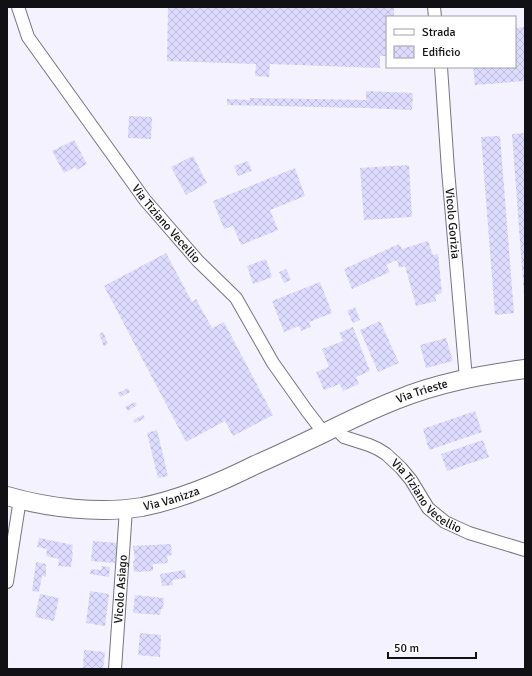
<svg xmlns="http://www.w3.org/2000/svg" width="532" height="676" font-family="Signika,sans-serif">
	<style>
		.building { fill: url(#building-cross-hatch) }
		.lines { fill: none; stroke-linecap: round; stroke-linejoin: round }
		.street-casing { stroke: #75747f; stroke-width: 14 }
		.secondary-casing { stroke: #75747f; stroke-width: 20 }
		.street { stroke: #fff; stroke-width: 12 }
		.secondary { stroke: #fff; stroke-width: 18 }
		.labels { text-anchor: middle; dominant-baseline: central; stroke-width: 3; stroke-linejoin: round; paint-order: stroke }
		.street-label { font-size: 12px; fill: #111115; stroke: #fff }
	</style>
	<defs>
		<pattern id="building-cross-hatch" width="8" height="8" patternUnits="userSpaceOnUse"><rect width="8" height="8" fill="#dddbfe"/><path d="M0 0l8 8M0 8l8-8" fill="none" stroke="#bdbbd9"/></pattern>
	</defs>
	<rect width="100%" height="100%" fill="#f3f2fe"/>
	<!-- building -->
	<path class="building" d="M 168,7 L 394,7 L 394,17 L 387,17 L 387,56 L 380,56 L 380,68 L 270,64 L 269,77 L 255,76 L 256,64 L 167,61 Z
		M 525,27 L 525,81 L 475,85 L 473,67 L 515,67 L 515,28 Z
		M 366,91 L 413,93 L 412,110 L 365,108 L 227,105 L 227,99 L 250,100 L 250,98 L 366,100 Z
		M 129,116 L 152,117 L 151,139 L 128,138 Z
		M 525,133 L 525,295 L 524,295 L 512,134 Z
		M 500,136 L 514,313 L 495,315 L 481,137 Z
		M 74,140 L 87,164 L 77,170 L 75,167 L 64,173 L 52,151 Z
		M 193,156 L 207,183 L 186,195 L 171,167 Z
		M 248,161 L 252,171 L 238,176 L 234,166 Z
		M 409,165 L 412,217 L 364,220 L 360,168 Z
		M 295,168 L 305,196 L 270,210 L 278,230 L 241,245 L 233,226 L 224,229 L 213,201 Z
		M 428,241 L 433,255 L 438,254 L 442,293 L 435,295 L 436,301 L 416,306 L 405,266 L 399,268 L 397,260 L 386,265 L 390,272 L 352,289 L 344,269 L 399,244 L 402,249 Z
		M 166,253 L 192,302 L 196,299 L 212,328 L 224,322 L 273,415 L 233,436 L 225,421 L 186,442 L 104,286 Z
		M 266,259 L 272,277 L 253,284 L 247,266 Z
		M 286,269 L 291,280 L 284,283 L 279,272 Z
		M 320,282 L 332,313 L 309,322 L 311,327 L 301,331 L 299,326 L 284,332 L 272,301 Z
		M 355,307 L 360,320 L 353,323 L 347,311 Z
		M 380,321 L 399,363 L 378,372 L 360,330 Z
		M 353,327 L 370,371 L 356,377 L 359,384 L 343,391 L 340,384 L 324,390 L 316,372 L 329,367 L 322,349 L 343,341 L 339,333 Z
		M 103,332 L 108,344 L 104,346 L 99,334 Z
		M 446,338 L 453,361 L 426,368 L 420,345 Z
		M 128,388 L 130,392 L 120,397 L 118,393 Z
		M 135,402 L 137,405 L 128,411 L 125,407 Z
		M 475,411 L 482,432 L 429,450 L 423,429 Z
		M 143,415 L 145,418 L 135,423 L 133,420 Z
		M 157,430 L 168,476 L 158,478 L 147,433 Z
		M 483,440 L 489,457 L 447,471 L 441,454 Z
		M 39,538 L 73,545 L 72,552 L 73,553 L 71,567 L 58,566 L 59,559 L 46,556 L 47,549 L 37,547 Z
		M 93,541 L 117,543 L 115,563 L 91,561 Z
		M 171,544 L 172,555 L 167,556 L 168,563 L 153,564 L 153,571 L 134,572 L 133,561 L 135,560 L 133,546 Z
		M 36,562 L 46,564 L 46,577 L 42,576 L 39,592 L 32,591 Z
		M 102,566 L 110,567 L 109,577 L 90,574 L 91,569 L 101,570 Z
		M 185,570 L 186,578 L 172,580 L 173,585 L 162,586 L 160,574 Z
		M 90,591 L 109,594 L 105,626 L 86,623 Z
		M 40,594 L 59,598 L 54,621 L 35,617 Z
		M 135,595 L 164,598 L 163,609 L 161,609 L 160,615 L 133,613 Z
		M 140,633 L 161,635 L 160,657 L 138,655 Z
		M 84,650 L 105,652 L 103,669 L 83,669 Z"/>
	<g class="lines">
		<defs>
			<g id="street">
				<path id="s1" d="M 18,7 L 28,37 L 145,200 L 198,261 L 236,298 L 273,363 L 307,411 L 324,433"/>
				<path d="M 434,7 L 435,17"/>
				<path id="s2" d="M 441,67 L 448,170 L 466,379"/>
				<path id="s3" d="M 337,426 L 340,433 L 344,437 L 369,445 L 378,449 L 386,454 L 401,468 L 411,480 L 428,508 L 445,522 L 469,533 L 525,550"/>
				<path d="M 7,582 L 20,499"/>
				<path id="s4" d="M 115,669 L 126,509"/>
			</g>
			<g id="secondary">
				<path id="s5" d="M 7,496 C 48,508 99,514 142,507 C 182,499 219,483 255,465 C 278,455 301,444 324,433 C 348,421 371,410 396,400 C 437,383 481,375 525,369"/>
			</g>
		</defs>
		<!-- street casing -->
		<use href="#street" class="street-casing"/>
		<!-- secondary casing -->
		<use href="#secondary" class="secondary-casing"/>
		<!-- street -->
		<use href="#street" class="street"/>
		<!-- secondary -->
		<use href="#secondary" class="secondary"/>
	</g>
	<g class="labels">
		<!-- street labels -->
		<g class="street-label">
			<text stroke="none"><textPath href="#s1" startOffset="264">Via Tiziano Vecellio</textPath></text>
			<text stroke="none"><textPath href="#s2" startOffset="157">Vicolo Gorizia</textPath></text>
			<text stroke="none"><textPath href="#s5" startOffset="440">Via Trieste</textPath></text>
			<text stroke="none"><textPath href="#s3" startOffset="118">Via Tiziano Vecellio</textPath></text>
			<text stroke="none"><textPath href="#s5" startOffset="167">Via Vanizza</textPath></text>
			<text stroke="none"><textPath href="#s4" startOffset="80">Vicolo Asiago</textPath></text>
		</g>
	</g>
	<!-- border -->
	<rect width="532" height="676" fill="none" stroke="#111115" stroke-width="16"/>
	<!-- legend -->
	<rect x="386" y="16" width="130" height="52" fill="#ffffff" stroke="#a0a0a1"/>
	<rect x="394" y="29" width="20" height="6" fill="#ffffff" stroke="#a0a0a1"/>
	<text x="422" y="36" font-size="12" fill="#111115">Strada</text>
	<rect x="394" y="46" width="20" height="12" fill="url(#building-cross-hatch)" stroke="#a0a0a1"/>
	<text x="422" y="56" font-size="12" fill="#111115">Edificio</text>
	<!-- scale -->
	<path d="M388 652v6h88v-6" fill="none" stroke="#111115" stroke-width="2"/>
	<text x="394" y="652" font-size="12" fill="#111115" stroke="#ffffff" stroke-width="3" paint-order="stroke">50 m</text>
</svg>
